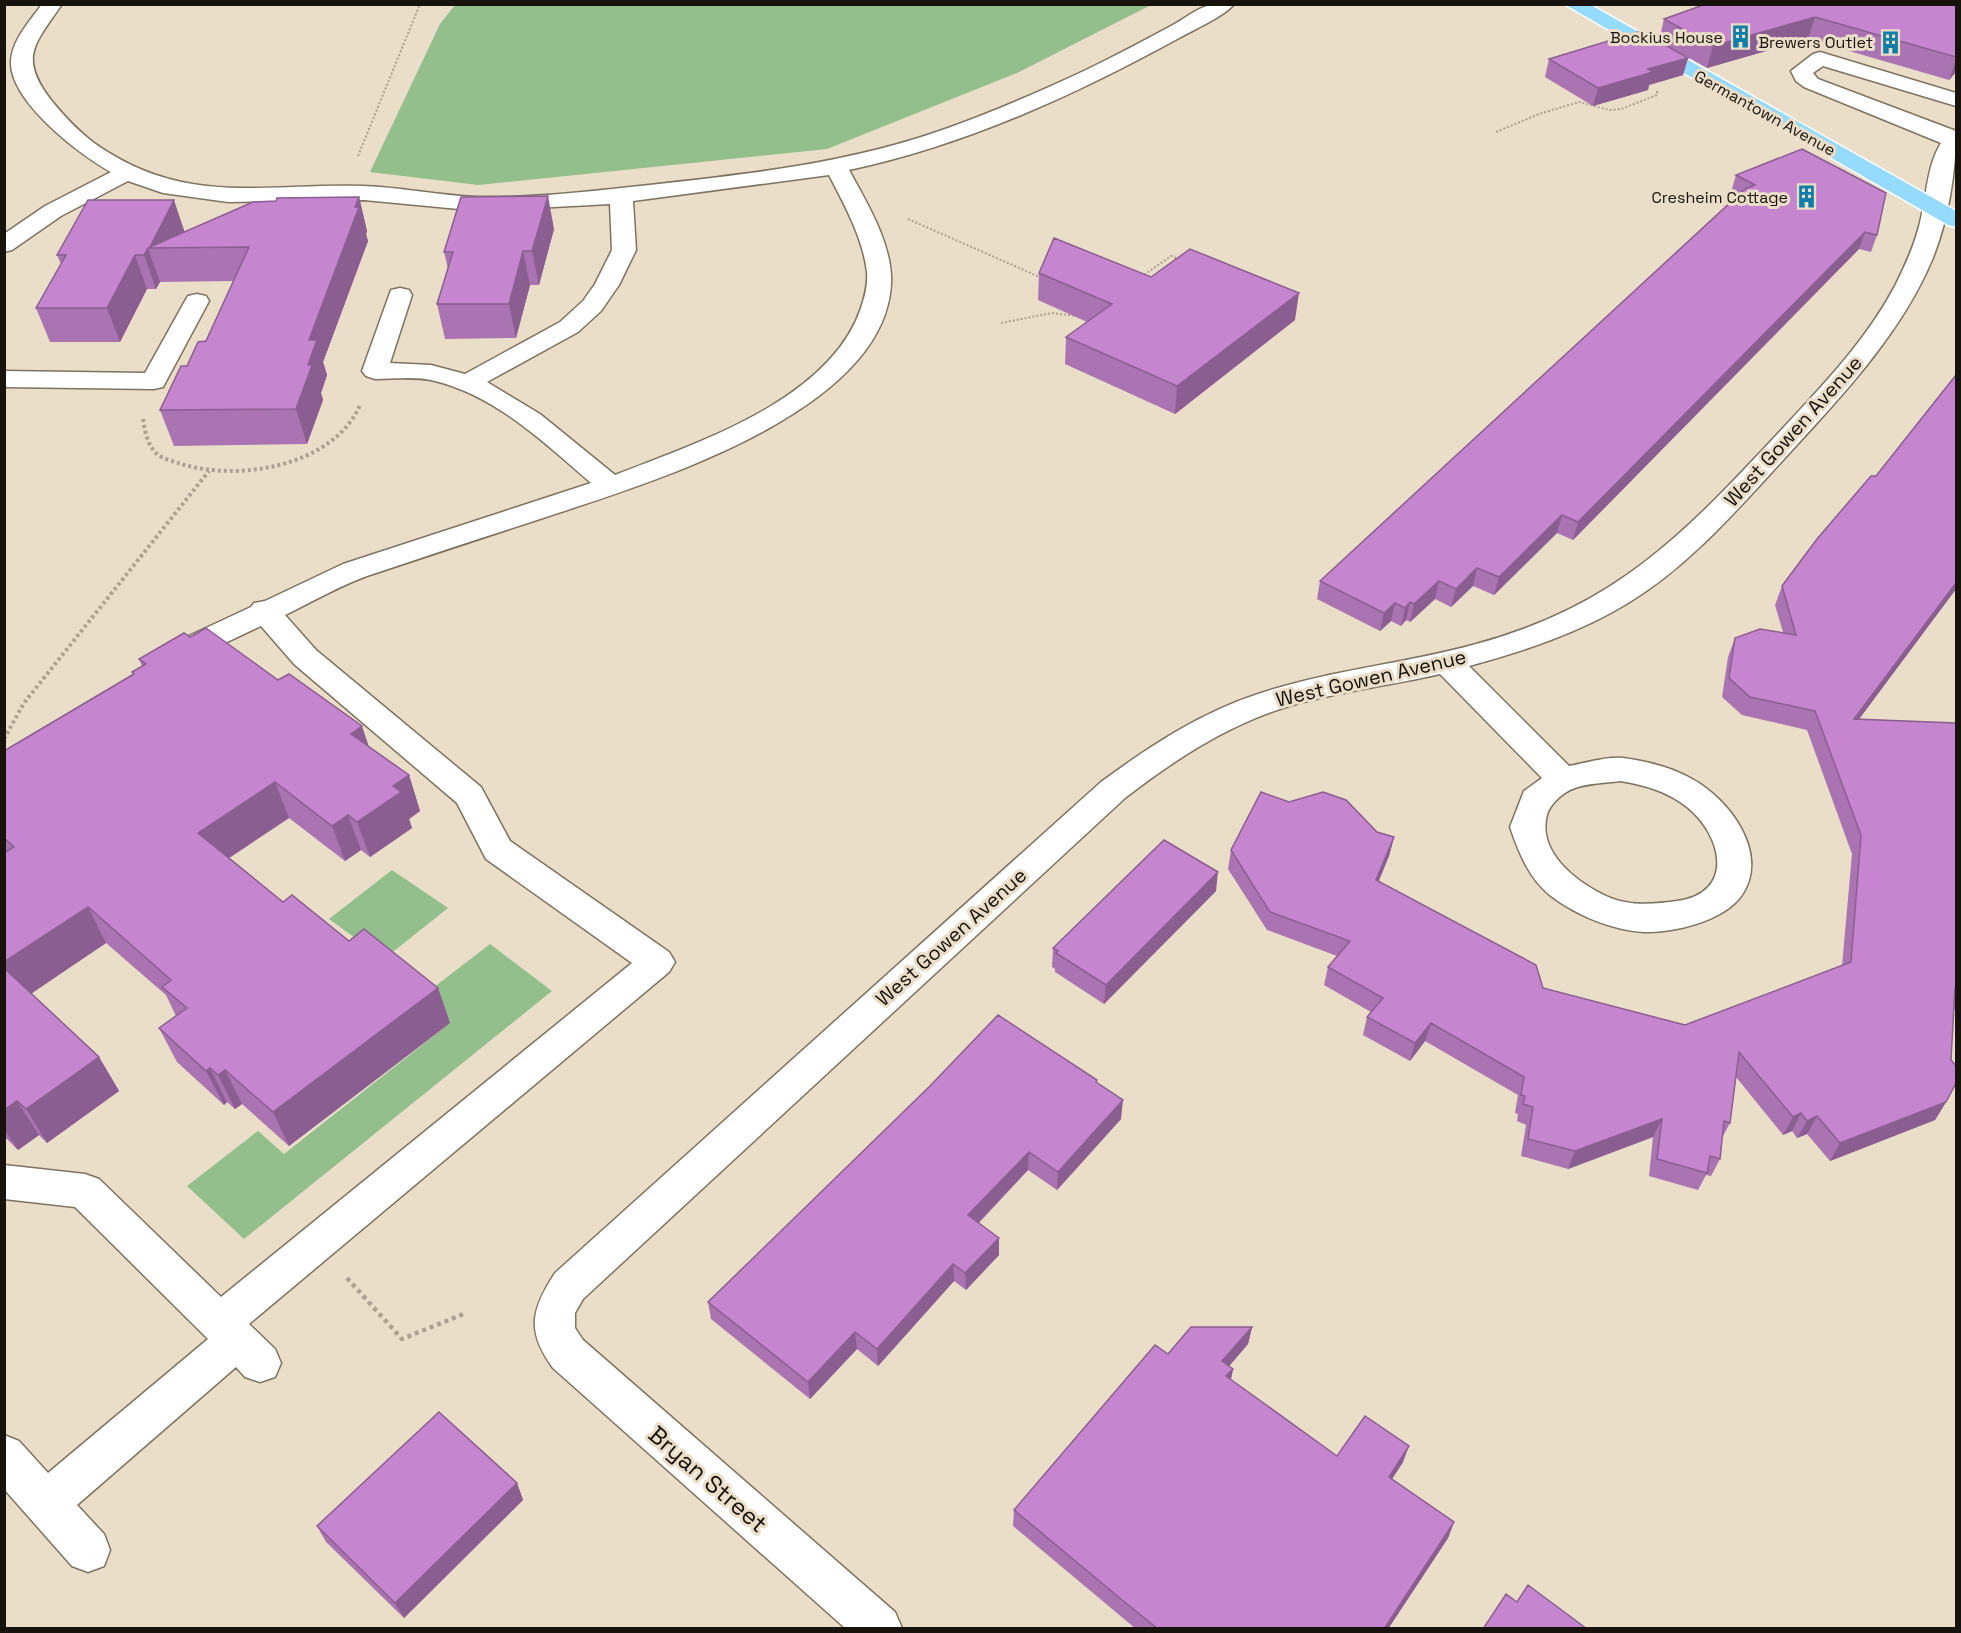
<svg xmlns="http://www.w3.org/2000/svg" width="1961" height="1633" font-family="'Space Grotesk',sans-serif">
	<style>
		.green { fill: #92bf8c }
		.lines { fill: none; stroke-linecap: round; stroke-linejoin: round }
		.minor-casing { stroke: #7d7360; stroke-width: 3 }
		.major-casing { stroke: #fff; stroke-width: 3 }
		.path-far2 { stroke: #aaa190; stroke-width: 2; stroke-dasharray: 2 2; stroke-linecap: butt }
		.path-far1 { stroke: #aaa190; stroke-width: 4; stroke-dasharray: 3 3; stroke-linecap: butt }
		.path { stroke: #aaa190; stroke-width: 4.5; stroke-dasharray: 4 4; stroke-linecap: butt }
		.minor { fill: #fff; fill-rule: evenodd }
		.major { fill: #95daff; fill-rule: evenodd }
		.wall { fill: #aa73b2 }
		.shaded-wall { fill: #8b5e91 }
		.building { fill: #c686cf; stroke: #8b5e91; stroke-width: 1.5 }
		.labels { text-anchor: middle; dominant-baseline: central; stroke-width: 6; stroke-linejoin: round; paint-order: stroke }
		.far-poi-label { font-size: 16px; fill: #17130c; stroke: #eadec9; text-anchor: end }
		.far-street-label { font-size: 16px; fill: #17130c; stroke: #eadec9 }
		.street-label { font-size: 20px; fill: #17130c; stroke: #eadec9 }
		.near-street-label { font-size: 24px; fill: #17130c; stroke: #eadec9 }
	</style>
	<rect width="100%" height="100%" fill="#eadec9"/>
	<!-- green -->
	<path class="green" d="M 455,5 L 455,4 L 1151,5 L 1019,72 L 827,149 L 478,185 L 370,172 L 440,24 Z
		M 392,870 L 448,908 L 384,959 L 329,919 Z
		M 490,944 L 552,991 L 244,1239 L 187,1186 L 258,1131 L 284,1154 L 450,1023 L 420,998 Z"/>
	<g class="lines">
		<defs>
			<path id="minor" d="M 42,4 L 62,4 C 35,44 18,57 51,100 C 64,116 77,130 94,143 C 184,207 262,183 363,186 C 402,187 440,196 478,197 C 526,198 574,193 621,188 C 731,176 843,166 948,128 C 995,111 1041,91 1086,70 C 1115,56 1143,41 1171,26 C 1183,20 1194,10 1207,6 C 1214,3 1225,4 1234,4 C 1225,16 1193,30 1179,38 C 1075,95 966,145 849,170 C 867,203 893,245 891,284 C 884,414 645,484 543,518 C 485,537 426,556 367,576 C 339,586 312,602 285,615 L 316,650 L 481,787 L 510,841 L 669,952 L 675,962 L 669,972 L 249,1324 L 275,1349 L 281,1363 L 275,1377 L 260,1382 L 245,1377 L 236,1367 L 77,1505 L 104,1534 L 110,1550 L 104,1566 L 88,1572 L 72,1566 L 4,1489 L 4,1435 L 19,1441 L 48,1473 L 208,1339 L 75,1207 L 4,1199 L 4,1165 L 85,1174 L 99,1179 L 221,1297 L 632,963 L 486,859 L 457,803 L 294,664 L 261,626 L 185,662 L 174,665 L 163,662 L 159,655 L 163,648 L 251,607 L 254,603 L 265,601 L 343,564 L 591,483 C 545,443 496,396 435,381 C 416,376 394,379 375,379 L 366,376 L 362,371 L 391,290 L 400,288 L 409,290 L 412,295 L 390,363 L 431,365 L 465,374 L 560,322 L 583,301 L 595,284 L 612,250 L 610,204 L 480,211 L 364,200 L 228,202 L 163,193 L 128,181 L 61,216 L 12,250 L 4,252 L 4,234 L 45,206 L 111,172 C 80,155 9,101 11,61 C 12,40 30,21 42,4 ZM 829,175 C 844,204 863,238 867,272 C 868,285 865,296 861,308 C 830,400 697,443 615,475 L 540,414 L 487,382 L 578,332 L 601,311 L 619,285 L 636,250 L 633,201 Z
				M 1820,52 L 1956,93 L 1956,106 L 1823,66 L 1813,73 L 1818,79 L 1956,131 C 1956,173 1948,221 1932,260 C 1900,336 1839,399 1784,459 C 1736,511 1689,566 1628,603 C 1579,633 1524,651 1469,666 L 1569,766 C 1586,763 1607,756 1623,758 C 1646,761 1673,768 1692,779 C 1729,799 1770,853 1742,895 C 1724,921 1674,933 1643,932 C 1612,930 1576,915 1551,896 C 1529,879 1519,853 1510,827 L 1524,791 L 1542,778 L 1440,674 C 1388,686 1334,692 1283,708 C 1224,727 1173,761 1125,798 L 583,1299 L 575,1313 L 575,1328 L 583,1340 L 895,1612 L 902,1628 L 845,1628 L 553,1368 C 526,1331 531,1310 555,1273 L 1101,782 C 1150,746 1200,713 1258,694 C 1329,670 1405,664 1476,644 C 1619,605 1686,532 1784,427 C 1824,384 1867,339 1895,286 C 1906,264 1916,242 1921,218 C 1927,193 1927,166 1941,143 L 1804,87 L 1796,81 L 1791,71 L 1813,54 ZM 1620,781 C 1644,785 1667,791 1687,807 C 1722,835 1736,893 1677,901 C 1654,904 1629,907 1606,896 C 1576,882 1537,852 1547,815 C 1550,804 1563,792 1575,788 C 1589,783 1606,783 1620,781 Z
				M 197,294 L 206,296 L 209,301 L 163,387 L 154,389 L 4,387 L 4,371 L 145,373 L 185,301 L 188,296 Z"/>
			<path id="major" d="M 1564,4 L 1589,4 L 1956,211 L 1956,227 L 1948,225 Z"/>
		</defs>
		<!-- minor casing -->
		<use href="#minor" class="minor-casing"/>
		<!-- major casing -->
		<use href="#major" class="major-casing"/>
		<!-- path-far2 -->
		<path class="path-far2" d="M 1496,132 L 1539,114 L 1579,102 L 1610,110 L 1621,109 L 1657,95 L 1657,91
			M 358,156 L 420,4
			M 908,219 L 1042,278
			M 1141,277 L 1171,256 L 1181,260
			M 1001,323 L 1052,313 L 1077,316"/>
		<!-- path-far1 -->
		<path class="path-far1" d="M 143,419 C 145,431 147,444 156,453 C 162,459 173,461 181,464 C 239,482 334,466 360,405
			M 4,739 L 24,703 L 209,471"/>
		<!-- path -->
		<path class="path" d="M 347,1278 L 402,1339 L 466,1313"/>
		<!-- minor -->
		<use href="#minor" class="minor"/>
		<!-- major -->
		<use href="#major" class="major"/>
	</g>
	<!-- wall -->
	<path class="wall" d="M 1956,4 L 1956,72 L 1949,80 L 1808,39 L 1707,68 L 1659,41 L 1664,19 Z
		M 1688,58 L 1683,75 L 1649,85 L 1648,90 L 1593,106 L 1545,77 L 1549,59 Z
		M 1736,175 L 1877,235 L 1871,252 L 1859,249 L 1573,540 L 1557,533 L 1494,595 L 1473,586 L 1451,607 L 1435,599 L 1410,622 L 1406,620 L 1401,626 L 1391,621 L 1380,631 L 1317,599 L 1320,581 L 1738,196 L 1731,192 Z
		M 359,197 L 367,231 L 366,234 L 368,241 L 323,362 L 327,375 L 321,393 L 323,400 L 307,444 L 174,446 L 160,410 L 187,366 L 206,341 L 234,281 L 160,282 L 156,289 L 147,289 L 120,342 L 50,342 L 36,308 L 61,264 L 57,255 L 185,232 Z
		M 554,229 L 539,285 L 530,285 L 516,338 L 445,339 L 437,304 L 448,269 L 444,252 Z
		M 1039,273 L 1151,277 L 1295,320 L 1175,414 L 1065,364 L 1066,337 L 1087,322 L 1038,300 Z
		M 1956,375 L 1956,589 L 1859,719 L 1956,723 L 1956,1009 L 1954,1009 L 1946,1102 L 1935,1120 L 1830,1161 L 1807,1134 L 1797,1138 L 1792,1131 L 1783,1135 L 1736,1077 L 1730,1123 L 1722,1138 L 1720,1159 L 1711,1176 L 1706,1175 L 1698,1190 L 1649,1176 L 1653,1137 L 1568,1169 L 1521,1156 L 1526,1125 L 1517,1121 L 1518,1114 L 1515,1113 L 1518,1095 L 1425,1041 L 1410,1061 L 1363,1035 L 1367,1017 L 1371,1012 L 1324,985 L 1328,967 L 1337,956 L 1267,930 L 1228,869 L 1231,850 L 1377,832 L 1394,837 L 1389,856 L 1379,881 L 1543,988 L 1685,1025 L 1842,966 L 1852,854 L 1807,730 L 1742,715 L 1722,697 L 1728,657 L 1735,638 L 1783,632 L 1775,605 L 1782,586 L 1876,476 Z
		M 139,659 L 369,747 L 409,775 L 420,811 L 409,819 L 412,828 L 370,857 L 361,850 L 345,861 L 289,818 L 229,858 L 283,902 L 349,941 L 438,988 L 450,1023 L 289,1146 L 242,1104 L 235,1109 L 227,1102 L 224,1105 L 177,1062 L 159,1028 L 176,1016 L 166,995 L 106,943 L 31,993 L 99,1057 L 119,1091 L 47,1143 L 39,1135 L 18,1150 L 4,1136 L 4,751 L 133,674 L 132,672 L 142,666 Z
		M 1216,891 L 1104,1004 L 1055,972 L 1055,969 L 1052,967 L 1053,948 Z
		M 1097,1080 L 1097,1083 L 1121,1119 L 1057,1190 L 1028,1170 L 979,1223 L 999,1238 L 999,1255 L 966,1290 L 954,1281 L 878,1366 L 857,1349 L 810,1399 L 711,1319 L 708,1302 Z
		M 1252,1327 L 1248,1344 L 1229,1366 L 1233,1369 L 1231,1380 L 1337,1456 L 1403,1462 L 1392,1479 L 1454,1522 L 1448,1538 L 1388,1629 L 1136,1629 L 1013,1526 L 1014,1510 L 1168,1354 Z
		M 517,1483 L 523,1500 L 404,1618 L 326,1542 L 317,1526 Z"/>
	<!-- shaded-wall -->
	<path class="shaded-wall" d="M 1815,17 L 1808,39 L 1707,68 L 1713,46 Z
		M 1688,58 L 1683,75 L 1649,85 L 1648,90 L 1593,106 L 1598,88 L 1648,69 Z
		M 1956,60 L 1956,72 L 1949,80 Z
		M 548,196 L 554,229 L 539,285 L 532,251 Z
		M 359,197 L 367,231 L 366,234 L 368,241 L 323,362 L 327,375 L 321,393 L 323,400 L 307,444 L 296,409 L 308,365 L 309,340 Z
		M 174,200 L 185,233 L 150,247 Z
		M 1865,232 L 1859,249 L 1573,540 L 1578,522 Z
		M 148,248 L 160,282 L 156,289 L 144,255 Z
		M 523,251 L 530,285 L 516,338 L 509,304 Z
		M 135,255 L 147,289 L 120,342 L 107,308 Z
		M 1299,293 L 1295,320 L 1175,414 L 1177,386 Z
		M 1562,515 L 1557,533 L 1494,595 L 1499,577 Z
		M 1477,568 L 1473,586 L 1451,607 L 1456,589 Z
		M 1439,581 L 1435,599 L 1410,622 L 1414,604 Z
		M 1956,583 L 1956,589 L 1845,738 L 1854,719 Z
		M 1410,602 L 1406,620 L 1401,626 L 1405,608 Z
		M 1395,603 L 1391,621 L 1380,631 L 1384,613 Z
		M 362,726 L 374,762 L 351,734 Z
		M 409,775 L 420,811 L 409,819 L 412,828 L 370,857 L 357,822 L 393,786 Z
		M 275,782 L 289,818 L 214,868 L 198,833 Z
		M 348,815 L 361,850 L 345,861 L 332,826 Z
		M 1394,837 L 1389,856 L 1371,898 L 1376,880 Z
		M 1218,872 L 1216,891 L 1104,1004 L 1106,985 Z
		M 88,907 L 106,943 L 22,1000 L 4,971 L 4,962 Z
		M 438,988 L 450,1023 L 289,1146 L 273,1112 Z
		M 1431,1023 L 1425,1041 L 1410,1061 L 1415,1043 Z
		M 99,1057 L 119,1091 L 47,1143 L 26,1109 Z
		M 210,1068 L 227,1102 L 224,1105 L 206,1071 Z
		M 225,1070 L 242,1104 L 235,1109 L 218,1075 Z
		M 1123,1100 L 1121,1119 L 1057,1190 L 1058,1172 Z
		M 17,1101 L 39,1135 L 18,1150 L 4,1129 L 4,1110 Z
		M 1946,1102 L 1935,1120 L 1830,1161 L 1840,1143 Z
		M 1801,1113 L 1792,1131 L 1783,1135 L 1793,1117 Z
		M 1817,1116 L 1807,1134 L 1797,1138 L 1807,1121 Z
		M 1662,1119 L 1653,1137 L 1568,1169 L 1575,1151 Z
		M 1029,1152 L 1028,1170 L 968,1233 L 968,1215 Z
		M 999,1238 L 999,1255 L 966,1290 L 965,1273 Z
		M 953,1264 L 954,1281 L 878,1366 L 877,1349 Z
		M 1252,1327 L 1248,1344 L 1219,1378 L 1222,1361 Z
		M 855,1332 L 857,1349 L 810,1399 L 808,1382 Z
		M 1233,1369 L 1229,1386 L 1226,1376 Z
		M 1409,1446 L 1403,1462 L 1383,1493 L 1389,1477 Z
		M 517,1483 L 523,1500 L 404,1618 L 395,1603 Z
		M 1454,1522 L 1448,1538 L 1388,1629 L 1384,1629 Z"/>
	<!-- building -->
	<path class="building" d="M 1706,4 L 1956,4 L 1956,57 L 1815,17 L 1713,46 L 1664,19 Z
		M 1641,31 L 1688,58 L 1648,69 L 1653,72 L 1598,88 L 1549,59 Z
		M 1802,149 L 1886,193 L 1877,235 L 1865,232 L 1578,522 L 1562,515 L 1499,577 L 1477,568 L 1456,589 L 1439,581 L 1414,604 L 1410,602 L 1405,608 L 1395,603 L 1384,613 L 1320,581 L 1745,189 L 1755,185 L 1736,175 Z
		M 548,196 L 532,251 L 523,251 L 509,304 L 437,304 L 453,252 L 444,252 L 461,197 Z
		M 359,197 L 355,207 L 359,207 L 309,340 L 317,340 L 308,365 L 312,365 L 296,409 L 160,410 L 181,366 L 187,366 L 198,342 L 206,341 L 249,247 L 148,248 L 144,255 L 135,255 L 107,308 L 36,308 L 66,255 L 57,255 L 88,200 L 174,200 L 150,247 L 253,202 L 276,201 L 277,198 Z
		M 1054,238 L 1151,277 L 1190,249 L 1299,293 L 1177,386 L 1066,337 L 1112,304 L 1039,273 Z
		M 1956,375 L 1956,583 L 1854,719 L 1956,723 L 1956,988 L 1955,988 L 1951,1060 L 1956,1066 L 1956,1083 L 1946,1102 L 1840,1143 L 1817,1116 L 1807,1121 L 1801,1113 L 1793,1117 L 1739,1052 L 1730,1123 L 1724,1121 L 1720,1159 L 1710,1156 L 1707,1173 L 1657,1159 L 1662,1119 L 1575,1151 L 1528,1139 L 1533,1107 L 1523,1104 L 1525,1096 L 1521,1095 L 1524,1077 L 1431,1023 L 1415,1043 L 1367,1017 L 1383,998 L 1328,967 L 1350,941 L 1270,912 L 1231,850 L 1261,792 L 1289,802 L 1323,792 L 1346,800 L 1377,832 L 1394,837 L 1376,880 L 1536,965 L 1543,988 L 1685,1025 L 1851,962 L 1861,835 L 1815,711 L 1750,697 L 1729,678 L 1735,638 L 1760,629 L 1796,635 L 1782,586 L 1817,539 L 1871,476 L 1876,476 Z
		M 206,628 L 278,680 L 289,674 L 362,726 L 351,734 L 409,775 L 393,786 L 401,792 L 357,822 L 348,815 L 332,826 L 275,782 L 198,833 L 283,902 L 292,895 L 349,941 L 364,929 L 438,988 L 273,1112 L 225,1070 L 218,1075 L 210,1068 L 206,1071 L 159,1028 L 187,1008 L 162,987 L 171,980 L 88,907 L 4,962 L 4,853 L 14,847 L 4,838 L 4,751 L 134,674 L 132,672 L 146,664 L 139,659 L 184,633 L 190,637 Z
		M 1164,840 L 1218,872 L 1106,985 L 1056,953 L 1058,951 L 1053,948 Z
		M 4,968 L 99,1057 L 26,1109 L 17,1101 L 4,1110 Z
		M 998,1015 L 1097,1080 L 1096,1082 L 1123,1100 L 1058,1172 L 1029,1152 L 968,1215 L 999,1238 L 965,1273 L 953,1264 L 877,1349 L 855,1332 L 808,1382 L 708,1302 L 930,1086 Z
		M 1191,1327 L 1252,1327 L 1222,1361 L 1233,1369 L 1226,1376 L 1337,1456 L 1365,1416 L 1409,1446 L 1389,1477 L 1454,1522 L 1384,1629 L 1158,1629 L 1121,1599 L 1014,1510 L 1155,1345 L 1168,1354 Z
		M 439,1412 L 517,1483 L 395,1603 L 317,1526 Z
		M 1528,1585 L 1587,1629 L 1483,1629 L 1506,1594 L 1517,1602 Z"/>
	<!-- icons -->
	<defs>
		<symbol id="building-bare" viewBox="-9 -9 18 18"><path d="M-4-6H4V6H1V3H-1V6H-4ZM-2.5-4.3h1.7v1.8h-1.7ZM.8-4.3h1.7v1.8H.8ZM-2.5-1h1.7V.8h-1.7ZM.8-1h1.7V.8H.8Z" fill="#0f7ea7" stroke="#eadec9" stroke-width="2.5" paint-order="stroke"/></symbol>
	</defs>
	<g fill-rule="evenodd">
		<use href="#building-bare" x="1724" y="20" width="33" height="33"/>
		<use href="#building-bare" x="1874" y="26" width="33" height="33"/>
		<use href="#building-bare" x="1790" y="180" width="33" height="33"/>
	</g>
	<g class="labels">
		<!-- far-poi labels -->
		<g class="far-poi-label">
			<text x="1723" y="37">Bockius House</text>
			<text x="1873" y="42">Brewers Outlet</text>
			<text x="1788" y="197">Cresheim Cottage</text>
		</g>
		<!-- far-street labels -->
		<g class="far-street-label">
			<text transform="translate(1765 113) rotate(29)">Germantown Avenue</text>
		</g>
		<!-- street labels -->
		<g class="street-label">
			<text transform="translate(1793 431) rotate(-48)">West Gowen Avenue</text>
			<text transform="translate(1371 678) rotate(-13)">West Gowen Avenue</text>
			<text transform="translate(951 937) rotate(-42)">West Gowen Avenue</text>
		</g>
		<!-- near-street labels -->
		<g class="near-street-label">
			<text transform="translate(708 1479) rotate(41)">Bryan Street</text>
		</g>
	</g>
	<!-- border -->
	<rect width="1961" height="1633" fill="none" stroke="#17130c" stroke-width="12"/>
</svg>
